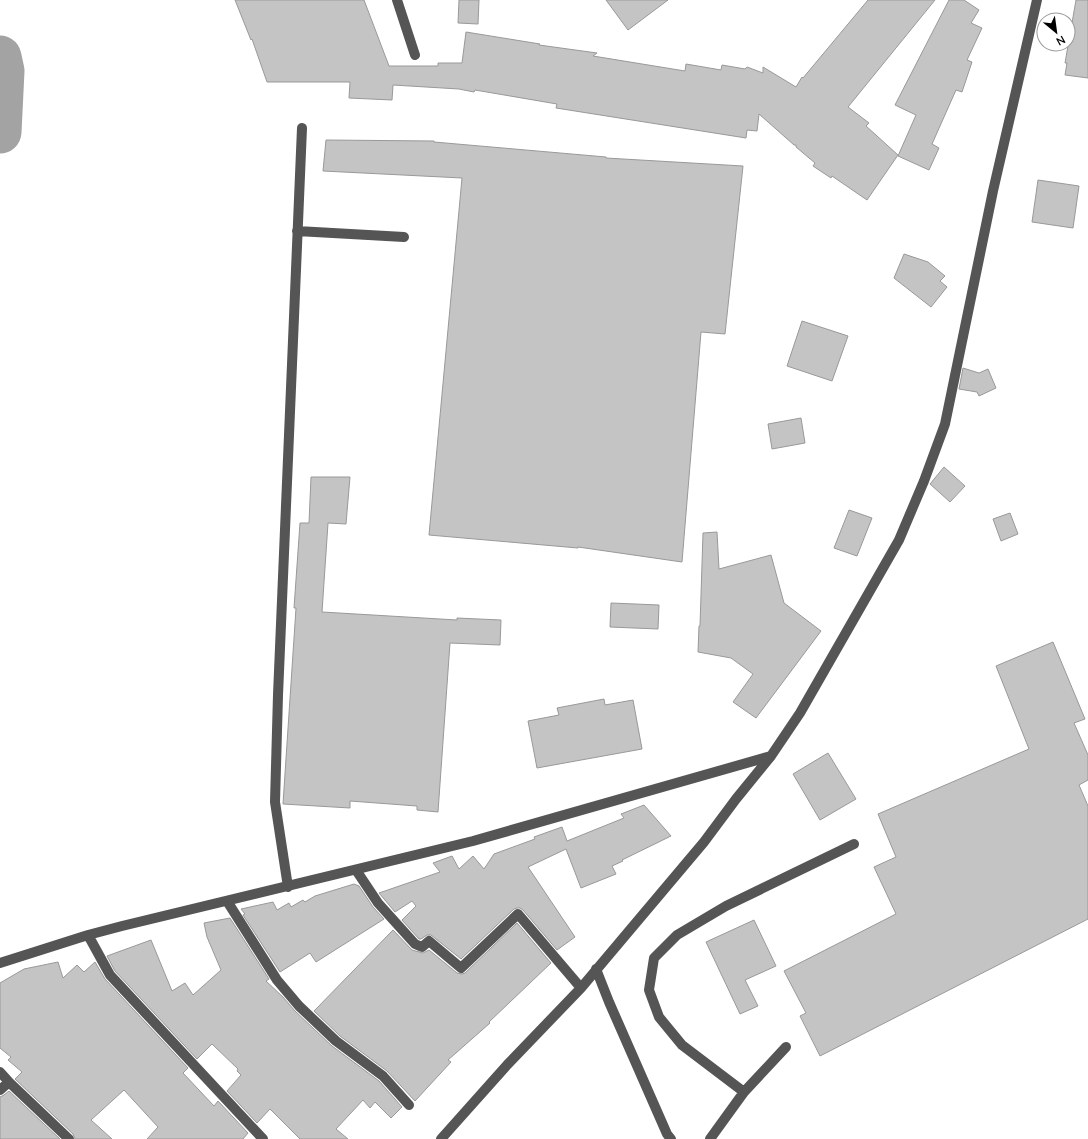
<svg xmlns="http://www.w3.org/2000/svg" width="1088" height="1139" font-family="'Nunito Sans',sans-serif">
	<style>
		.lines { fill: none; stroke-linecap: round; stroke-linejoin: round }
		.river { stroke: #a3a3a3; stroke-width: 43 }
		.building { fill: #c4c4c4; stroke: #999 }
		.minor { stroke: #555; stroke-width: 10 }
	</style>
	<rect width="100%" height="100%" fill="#fff"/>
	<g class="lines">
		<!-- river -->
		<path class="river" d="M 0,57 L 3,71 L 0,132"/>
	</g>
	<!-- building -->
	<path class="building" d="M 235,0 L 364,0 L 389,66 L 438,66 L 438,63 L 462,63 L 466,32 L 540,44 L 539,45 L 597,53 L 593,56 L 685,71 L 686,64 L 721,70 L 722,65 L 745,69 L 747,67 L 763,73 L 763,67 L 796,87 L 802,77 L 803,78 L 868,0 L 935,0 L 848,107 L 869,123 L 866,126 L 898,155 L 867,200 L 832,176 L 831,178 L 813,166 L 815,163 L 796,147 L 796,145 L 794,145 L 759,114 L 757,131 L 747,130 L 746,138 L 556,108 L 557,104 L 475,90 L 474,92 L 459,89 L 393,85 L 392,100 L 349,98 L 350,82 L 267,82 L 252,39 L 251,40 Z
		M 459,0 L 479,0 L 478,24 L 458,23 Z
		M 606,0 L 668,0 L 628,30 Z
		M 949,0 L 964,0 L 979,10 L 971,23 L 982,28 L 967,60 L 972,62 L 962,92 L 956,90 L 932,144 L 939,148 L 929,170 L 898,156 L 916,115 L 895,105 Z
		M 1076,0 L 1088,0 L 1088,78 L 1065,75 L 1067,63 L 1065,63 Z
		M 326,140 L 434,141 L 434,142 L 606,157 L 606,158 L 743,166 L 725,334 L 701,332 L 682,562 L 578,547 L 578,548 L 429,535 L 462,178 L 323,171 Z
		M 1038,180 L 1079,186 L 1073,228 L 1032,222 Z
		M 904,254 L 928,262 L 945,276 L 940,281 L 947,287 L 931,307 L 894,278 Z
		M 802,321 L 848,336 L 832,381 L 787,366 Z
		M 963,368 L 979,373 L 988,369 L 996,388 L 979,396 L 977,392 L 959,389 Z
		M 801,418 L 805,443 L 772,449 L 768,424 Z
		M 944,467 L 965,486 L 950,502 L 930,484 Z
		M 311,477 L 350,477 L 346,524 L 328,523 L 322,612 L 457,620 L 457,618 L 501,620 L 500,645 L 450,643 L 438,812 L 417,810 L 417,806 L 350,801 L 350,808 L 283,804 L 296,608 L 294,608 L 300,523 L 309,523 Z
		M 849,510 L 872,518 L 857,556 L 834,548 Z
		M 1010,513 L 1018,534 L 1001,541 L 993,519 Z
		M 717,532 L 719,569 L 771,555 L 784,603 L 821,631 L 756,718 L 733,702 L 753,674 L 731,658 L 698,652 L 699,626 L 700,626 L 703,533 Z
		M 611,603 L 659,605 L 658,629 L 610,627 Z
		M 1053,642 L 1085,719 L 1074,723 L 1088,755 L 1088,780 L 1079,785 L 1088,806 L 1088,919 L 820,1056 L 800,1016 L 806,1013 L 784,971 L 896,914 L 874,867 L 896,857 L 878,814 L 1029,749 L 996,666 Z
		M 604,699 L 605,705 L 633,700 L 642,749 L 537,768 L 528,721 L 559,715 L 557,708 Z
		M 828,753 L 856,799 L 820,820 L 793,774 Z
		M 644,805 L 671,836 L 622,860 L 623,861 L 612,866 L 616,874 L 581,888 L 566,849 L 528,867 L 575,937 L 557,950 L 523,910 L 520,908 L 517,908 L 514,909 L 461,959 L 431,935 L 427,935 L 421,939 L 419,939 L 402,920 L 416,906 L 412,901 L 395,912 L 379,893 L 440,872 L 433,863 L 452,856 L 459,869 L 473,856 L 484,869 L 494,854 L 535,839 L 534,837 L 562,827 L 567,841 L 624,818 L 621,814 Z
		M 354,884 L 359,886 L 373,907 L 384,919 L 316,962 L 310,953 L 280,972 L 243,915 L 245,914 L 241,909 L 273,902 L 277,910 L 289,903 L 291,907 L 303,900 L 305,902 L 315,896 Z
		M 230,918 L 269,979 L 266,981 L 283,997 L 295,1011 L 332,1046 L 379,1081 L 402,1107 L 391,1118 L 375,1102 L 370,1108 L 363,1100 L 336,1129 L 348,1139 L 300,1139 L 270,1109 L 257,1123 L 227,1091 L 241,1075 L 237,1071 L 238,1069 L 212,1044 L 197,1059 L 115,971 L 107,956 L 151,940 L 172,991 L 185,983 L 193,995 L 221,970 L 207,937 L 204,923 Z
		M 754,920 L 776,966 L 745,980 L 758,1006 L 740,1014 L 706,942 Z
		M 517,923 L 551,963 L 489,1022 L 490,1023 L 448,1060 L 451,1062 L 415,1101 L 387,1071 L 340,1036 L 314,1011 L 393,930 L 412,950 L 423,953 L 429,950 L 457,973 L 462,974 L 465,973 Z
		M 58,962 L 63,978 L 77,965 L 84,972 L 95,962 L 105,979 L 188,1068 L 183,1073 L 214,1106 L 218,1101 L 248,1133 L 243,1139 L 147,1139 L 158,1127 L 124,1090 L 91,1120 L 112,1139 L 75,1139 L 73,1134 L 15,1079 L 22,1072 L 8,1060 L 11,1057 L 0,1048 L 0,983 L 24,969 Z
		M 9,1091 L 60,1139 L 0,1139 L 0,1097 L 4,1095 Z"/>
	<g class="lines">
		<!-- minor -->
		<path class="minor" d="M 397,0 L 415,55
			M 297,231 L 404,237
			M 356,870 L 378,903 L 415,944 L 422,947 L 429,941 L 461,968 L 518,914 L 581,988
			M 288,887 L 275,802 L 278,695 L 302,128
			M 227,901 L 277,980 L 299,1006 L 336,1041 L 383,1076 L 409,1105
			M 88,935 L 110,975 L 263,1139
			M 0,963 L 88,935 L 122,926 L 473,841 L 771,756
			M 596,969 L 609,1002 L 667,1134 L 671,1139
			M 0,1072 L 9,1082 L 69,1139
			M 0,1090 L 9,1082
			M 744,1092 L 682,1045 L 659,1017 L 649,990 L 654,958 L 677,935 L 726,906 L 854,844
			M 441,1139 L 507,1065 L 581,988 L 704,842 L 736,799 L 771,756 L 800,713 L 899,540 L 924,481 L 945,424 L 993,191 L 1037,0
			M 710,1139 L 744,1092 L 786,1047"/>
	</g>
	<!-- north arrow -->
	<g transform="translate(1056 32) rotate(151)"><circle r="19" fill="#ffffff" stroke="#999999"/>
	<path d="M0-3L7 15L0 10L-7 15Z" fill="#000000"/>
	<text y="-6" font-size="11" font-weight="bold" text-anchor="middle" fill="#000000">N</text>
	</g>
</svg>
